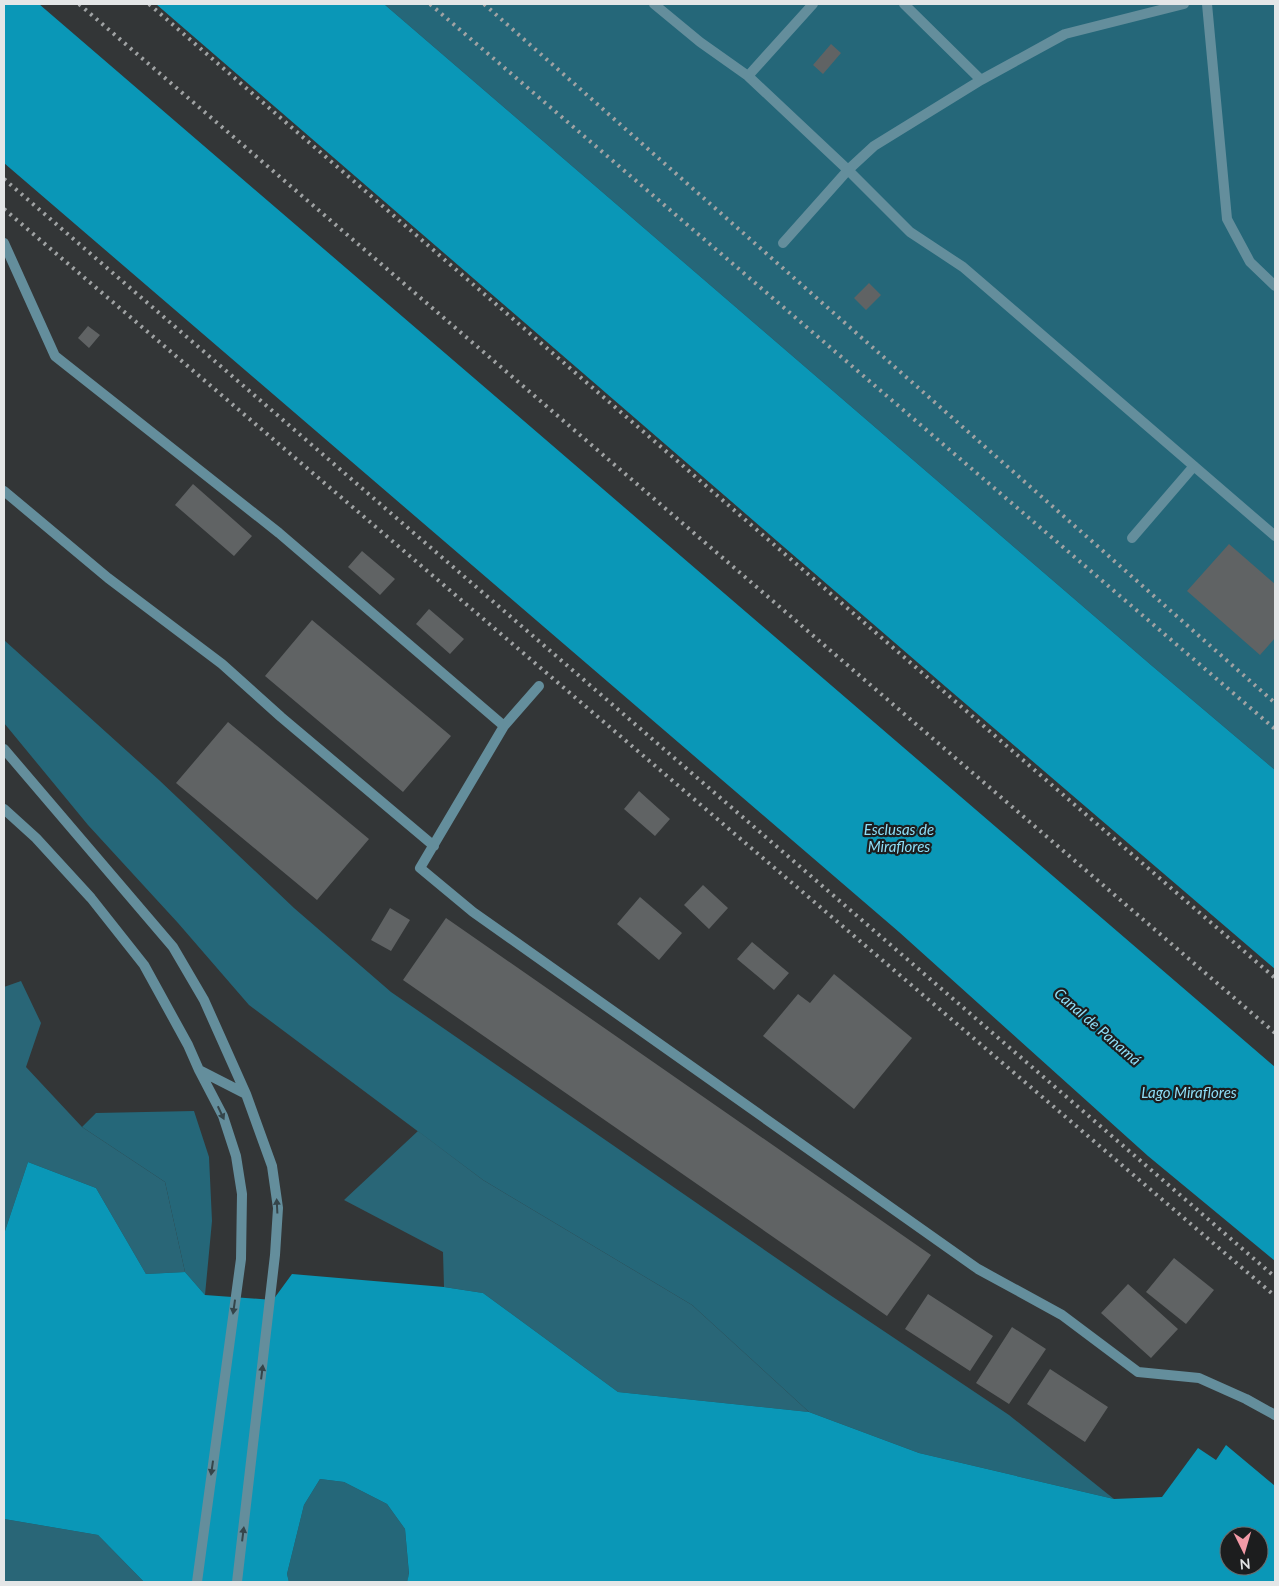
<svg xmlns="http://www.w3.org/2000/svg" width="1279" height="1586" font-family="Lato,sans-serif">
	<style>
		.green { fill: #256779 }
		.forest { fill: #296677 }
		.water { fill: #0a97b7; fill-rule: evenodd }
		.building { fill: #606364 }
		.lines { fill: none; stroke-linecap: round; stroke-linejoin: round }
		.service { stroke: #648e9c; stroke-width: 10 }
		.rail { stroke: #a0a3a4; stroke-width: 4; stroke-dasharray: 2.5 5; stroke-linecap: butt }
		.oneway { fill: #35454a }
		.labels { text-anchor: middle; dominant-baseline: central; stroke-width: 4.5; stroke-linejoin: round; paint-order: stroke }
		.water-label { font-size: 15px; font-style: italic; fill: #8edef7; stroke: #1c1d1e }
	</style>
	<rect width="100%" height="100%" fill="#333637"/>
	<!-- green -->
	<path class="green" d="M 384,4 L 1275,4 L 1275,770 L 1151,665 Z
		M 4,640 L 159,780 L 294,908 L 391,992 L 827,1293 L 1009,1415 L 1114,1499 L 919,1453 L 809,1412 L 692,1305 L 483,1180 L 249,1005 L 178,923 L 88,825 L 4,723 Z
		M 194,1111 L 209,1157 L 212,1221 L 205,1295 L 185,1272 L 165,1182 L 82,1127 L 96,1113 Z
		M 320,1479 L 344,1482 L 387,1504 L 405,1529 L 409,1575 L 407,1582 L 289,1582 L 287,1574 L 304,1505 Z"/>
	<!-- forest -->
	<path class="forest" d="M 21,981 L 41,1023 L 26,1067 L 82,1127 L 165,1182 L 185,1272 L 146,1274 L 96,1188 L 28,1162 L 4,1234 L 4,987 Z
		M 418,1131 L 483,1180 L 692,1305 L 809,1412 L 618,1392 L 483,1293 L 444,1287 L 443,1252 L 344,1200 Z
		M 4,1519 L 98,1535 L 144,1582 L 4,1582 Z"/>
	<!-- water -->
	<path class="water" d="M 4,4 L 39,4 L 1275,1067 L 1275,1261 L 1148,1156 L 899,932 L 4,163 Z
		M 156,4 L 384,4 L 1151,665 L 1275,770 L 1275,969 L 946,687 Z
		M 28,1162 L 96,1188 L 146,1274 L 185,1272 L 205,1295 L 273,1300 L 292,1274 L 444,1287 L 483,1293 L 618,1392 L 809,1412 L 919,1453 L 1114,1499 L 1162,1497 L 1198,1448 L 1216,1460 L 1226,1445 L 1275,1486 L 1275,1582 L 407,1582 L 409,1574 L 405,1529 L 387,1504 L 344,1482 L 320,1479 L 304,1505 L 287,1574 L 289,1582 L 144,1582 L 98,1535 L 4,1519 L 4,1234 ZM 1229,1536 L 1259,1536 L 1259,1566 L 1229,1566 Z"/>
	<!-- building -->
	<path class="building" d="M 831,44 L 841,53 L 823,74 L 813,65 Z
		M 869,283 L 881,295 L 866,310 L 854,298 Z
		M 88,326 L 100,335 L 89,348 L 78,338 Z
		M 193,484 L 252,536 L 234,556 L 175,505 Z
		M 1229,544 L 1275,584 L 1275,638 L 1260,655 L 1187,591 Z
		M 362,551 L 395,579 L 380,595 L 348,567 Z
		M 429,609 L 464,639 L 450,654 L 416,624 Z
		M 312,620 L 451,736 L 403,792 L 265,676 Z
		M 228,722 L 369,839 L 317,900 L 176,783 Z
		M 639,791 L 670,819 L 655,836 L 624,809 Z
		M 703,885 L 728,908 L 709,929 L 684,905 Z
		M 640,897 L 682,933 L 659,960 L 617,924 Z
		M 390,908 L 410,920 L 391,951 L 371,940 Z
		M 446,918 L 931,1255 L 887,1316 L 403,980 Z
		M 752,942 L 789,973 L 774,990 L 737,959 Z
		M 834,974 L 912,1038 L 854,1109 L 763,1036 L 798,994 L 810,1003 Z
		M 1174,1258 L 1214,1290 L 1186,1324 L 1146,1292 Z
		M 1128,1284 L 1178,1329 L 1151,1358 L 1101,1313 Z
		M 928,1294 L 993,1336 L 970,1371 L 905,1329 Z
		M 1012,1327 L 1046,1349 L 1009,1404 L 976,1383 Z
		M 1050,1369 L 1108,1407 L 1085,1442 L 1027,1404 Z"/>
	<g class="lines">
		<!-- service -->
		<path class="service" d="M 654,4 L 700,42 L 748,76 L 848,170 L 910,232 L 963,267 L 1275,536
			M 904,4 L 981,80
			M 1207,4 L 1227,219 L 1250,262 L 1275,286
			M 748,76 L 813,4
			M 4,243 L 55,356 L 279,533 L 504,726
			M 783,243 L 848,170 L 874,146 L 981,80 L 1065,34 L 1184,4
			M 4,491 L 108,578 L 222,664 L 281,717 L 434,846
			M 1132,538 L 1194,466
			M 539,686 L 504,726 L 420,868 L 473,912 L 978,1269 L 1062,1315 L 1138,1372 L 1199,1378 L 1246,1399 L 1275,1415
			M 4,749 L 173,947 L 204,1000 L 246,1094
			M 4,809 L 36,838 L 91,898 L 144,965 L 188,1045 L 199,1070 L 223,1116 L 236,1156 L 242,1194 L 241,1259 L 197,1582
			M 199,1070 L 246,1094 L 272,1166 L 278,1208 L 275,1255 L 237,1582"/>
		<!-- rail -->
		<path class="rail" d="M 79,4 L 1275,1033
			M 149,4 L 1275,978
			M 430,4 L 1275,729
			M 484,4 L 1275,703
			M 4,179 L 1275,1277
			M 4,209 L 1275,1296"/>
	</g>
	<!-- one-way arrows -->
	<defs><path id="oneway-solid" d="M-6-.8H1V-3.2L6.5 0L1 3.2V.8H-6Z" transform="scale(1.25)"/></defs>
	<g class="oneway">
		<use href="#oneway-solid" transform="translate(221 1113) rotate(65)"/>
		<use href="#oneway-solid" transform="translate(277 1206) rotate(-93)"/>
		<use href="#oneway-solid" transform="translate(234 1307) rotate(98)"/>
		<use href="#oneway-solid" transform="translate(262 1372) rotate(-83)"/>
		<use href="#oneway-solid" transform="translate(212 1468) rotate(98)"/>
		<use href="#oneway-solid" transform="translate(243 1534) rotate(-83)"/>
	</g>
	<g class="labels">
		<!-- water labels -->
		<g class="water-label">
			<text x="899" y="829">Esclusas de<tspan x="899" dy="17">Miraflores</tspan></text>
			<text transform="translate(1098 1026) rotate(41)">Canal de Panamá</text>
			<text x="1189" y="1092">Lago Miraflores</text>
		</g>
	</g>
	<!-- border -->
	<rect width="1279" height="1586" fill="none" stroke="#e4e6e7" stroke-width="10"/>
	<!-- north arrow -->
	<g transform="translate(1244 1551) rotate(175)"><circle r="24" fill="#1c1d1e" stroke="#6c6d6e"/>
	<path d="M0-4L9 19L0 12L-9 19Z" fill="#f39aa7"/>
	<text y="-8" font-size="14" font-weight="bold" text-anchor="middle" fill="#e4e6e7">N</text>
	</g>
</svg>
